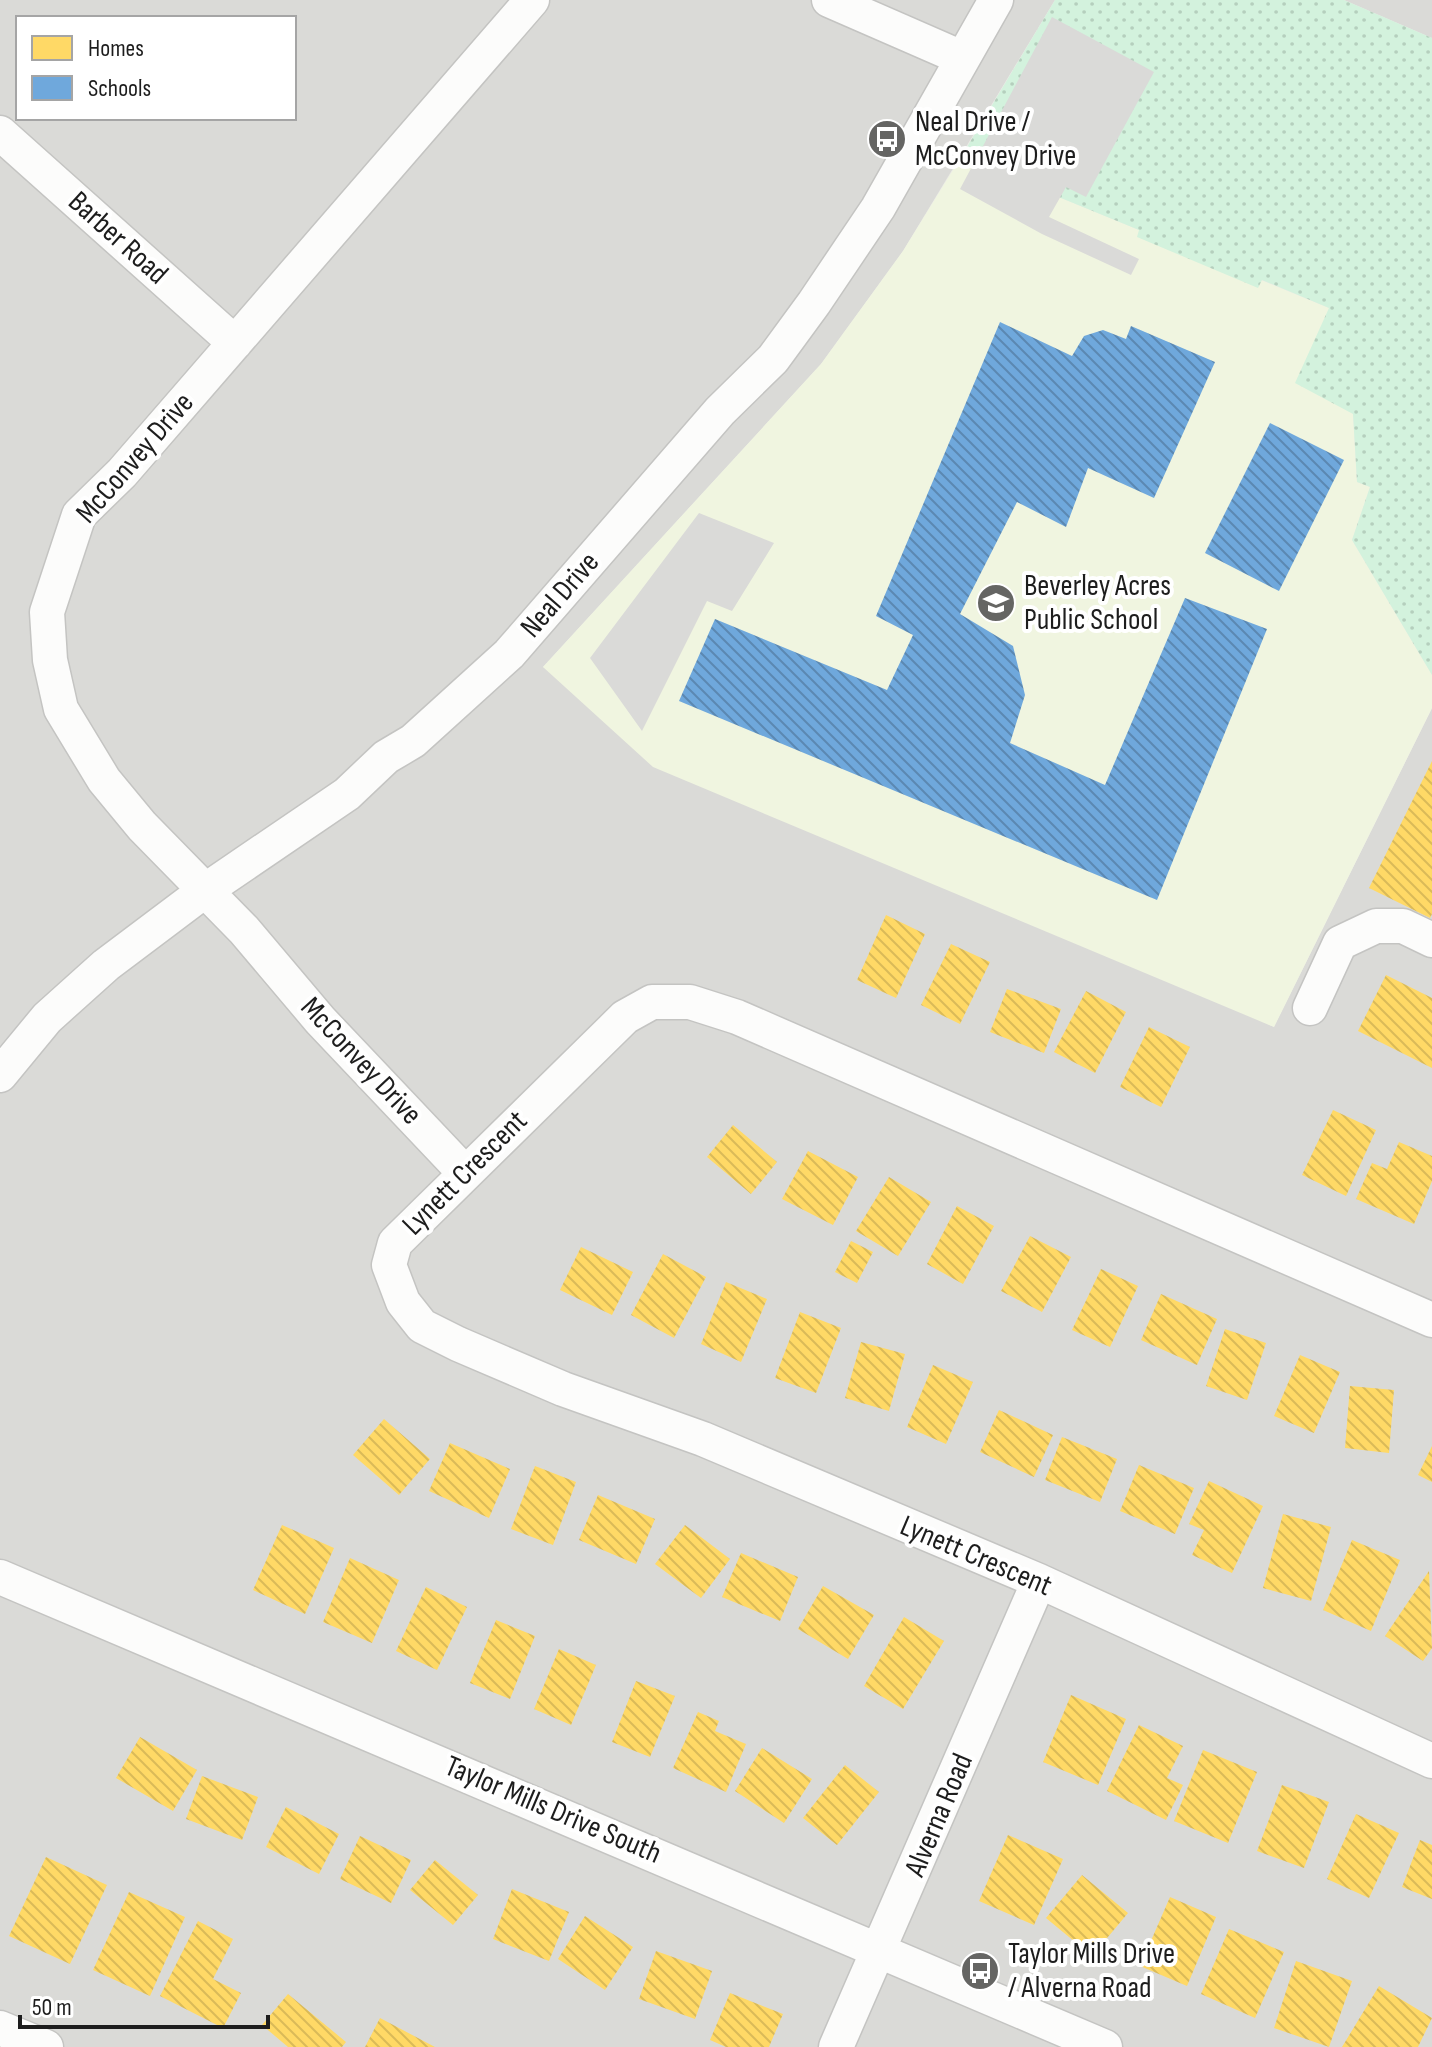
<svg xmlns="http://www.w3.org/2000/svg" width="1432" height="2047" font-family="'Sofia Sans Condensed',sans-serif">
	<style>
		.residential { fill: #dadad7; fill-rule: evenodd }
		.education { fill: #f0f5e0 }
		.park { fill: url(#park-dots) }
		.parking { fill: #dadad8 }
		.homes { fill: url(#homes-back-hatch) }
		.schools { fill: url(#schools-back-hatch) }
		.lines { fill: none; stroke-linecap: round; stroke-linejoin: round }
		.minor-casing { stroke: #c4c4c2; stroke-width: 37 }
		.minor { stroke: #fcfcfb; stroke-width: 34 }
		.labels { text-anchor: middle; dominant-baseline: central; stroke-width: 8; stroke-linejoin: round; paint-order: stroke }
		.poi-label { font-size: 30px; fill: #1d1d1d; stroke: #fff; text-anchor: start }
		.street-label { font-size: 30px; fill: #1d1d1d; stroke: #fff }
	</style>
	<defs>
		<pattern id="park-dots" width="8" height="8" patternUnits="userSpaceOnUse" patternTransform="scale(2)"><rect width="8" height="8" fill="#d3f2dd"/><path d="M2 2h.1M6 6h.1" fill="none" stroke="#b5cfbd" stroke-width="1.8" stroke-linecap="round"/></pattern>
		<pattern id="homes-back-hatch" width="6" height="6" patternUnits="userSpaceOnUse" patternTransform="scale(2)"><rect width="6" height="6" fill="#ffd966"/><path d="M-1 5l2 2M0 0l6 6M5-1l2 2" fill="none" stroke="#daba58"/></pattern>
		<pattern id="schools-back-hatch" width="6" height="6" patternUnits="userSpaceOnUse" patternTransform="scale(2)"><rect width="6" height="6" fill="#6fa8dc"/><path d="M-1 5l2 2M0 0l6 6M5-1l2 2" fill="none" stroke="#5b88b2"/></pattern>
	</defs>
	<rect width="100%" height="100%" fill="#ebebe6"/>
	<!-- residential -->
	<path class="residential" d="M 0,0 L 1055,0 L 903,251 L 821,364 L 543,667 L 1274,1027 L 1432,708 L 1432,2047 L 0,2047 ZM 18,18 L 294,18 L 294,118 L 18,118 Z
		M 1344,0 L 1432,0 L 1432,38 Z"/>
	<!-- education -->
	<path class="education" d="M 961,157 L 1329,308 L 1353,414 L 1357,482 L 1370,487 L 1352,540 L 1432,675 L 1432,708 L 1274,1027 L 653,767 L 543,667 L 821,364 L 903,251 Z"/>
	<!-- park -->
	<path class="park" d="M 1055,0 L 1344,0 L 1432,38 L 1432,675 L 1352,540 L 1370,487 L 1357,482 L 1353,414 L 1295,383 L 1329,308 L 1262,280 L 1258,288 L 1137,237 L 1139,230 L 961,157 Z"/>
	<!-- parking -->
	<path class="parking" d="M 1052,17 L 1154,72 L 1086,197 L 1066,187 L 1049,217 L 1139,259 L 1131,275 L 1042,234 L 960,189 Z
		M 699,513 L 774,543 L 732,611 L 707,601 L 642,731 L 590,658 Z"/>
	<!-- homes -->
	<path class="homes" d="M 1432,761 L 1432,914 L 1430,918 L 1369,888 Z
		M 886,915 L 925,934 L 896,998 L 857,980 Z
		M 951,944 L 990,962 L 960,1024 L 921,1005 Z
		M 1386,975 L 1432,998 L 1432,1068 L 1358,1031 Z
		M 1007,989 L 1061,1009 L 1044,1053 L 990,1032 Z
		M 1086,991 L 1126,1012 L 1095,1073 L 1054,1052 Z
		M 1149,1027 L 1190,1047 L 1161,1107 L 1120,1087 Z
		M 1333,1110 L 1376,1130 L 1346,1196 L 1302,1175 Z
		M 733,1125 L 777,1162 L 751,1194 L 707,1157 Z
		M 1399,1142 L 1432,1156 L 1432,1181 L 1414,1224 L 1356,1199 L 1372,1163 L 1387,1169 Z
		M 808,1151 L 858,1177 L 833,1225 L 782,1199 Z
		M 889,1177 L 931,1202 L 898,1256 L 856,1231 Z
		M 957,1206 L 994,1226 L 963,1284 L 927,1264 Z
		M 1030,1236 L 1071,1257 L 1042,1312 L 1001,1291 Z
		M 851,1241 L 873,1252 L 857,1283 L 835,1272 Z
		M 581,1247 L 633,1272 L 612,1315 L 560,1290 Z
		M 663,1254 L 706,1277 L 674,1338 L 631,1315 Z
		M 1101,1269 L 1138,1286 L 1110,1347 L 1072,1330 Z
		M 726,1282 L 767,1299 L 741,1362 L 701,1344 Z
		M 1161,1294 L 1217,1319 L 1197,1365 L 1141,1340 Z
		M 800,1312 L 841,1328 L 816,1393 L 775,1378 Z
		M 1225,1329 L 1266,1343 L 1247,1400 L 1206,1386 Z
		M 861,1342 L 905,1354 L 889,1411 L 845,1398 Z
		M 1300,1355 L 1340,1372 L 1314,1433 L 1274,1416 Z
		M 933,1365 L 973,1382 L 946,1444 L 907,1427 Z
		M 1350,1386 L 1394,1390 L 1389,1453 L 1345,1448 Z
		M 999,1410 L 1053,1435 L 1034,1477 L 980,1452 Z
		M 384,1419 L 430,1459 L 399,1495 L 353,1455 Z
		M 1062,1437 L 1117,1459 L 1100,1502 L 1045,1480 Z
		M 450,1443 L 510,1469 L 489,1518 L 429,1491 Z
		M 1432,1446 L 1432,1482 L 1418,1475 Z
		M 1139,1465 L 1194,1488 L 1175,1534 L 1120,1511 Z
		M 535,1466 L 576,1482 L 553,1545 L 511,1529 Z
		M 1209,1481 L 1263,1506 L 1232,1573 L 1192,1555 L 1204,1530 L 1189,1524 Z
		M 598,1495 L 655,1519 L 636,1564 L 579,1540 Z
		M 1283,1514 L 1331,1527 L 1311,1601 L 1263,1588 Z
		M 282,1525 L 334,1548 L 305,1614 L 253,1590 Z
		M 685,1525 L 730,1559 L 701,1598 L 655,1564 Z
		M 1352,1540 L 1400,1560 L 1371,1631 L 1323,1610 Z
		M 741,1553 L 798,1577 L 780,1621 L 722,1597 Z
		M 350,1558 L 399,1580 L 372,1643 L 323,1622 Z
		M 1429,1571 L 1432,1648 L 1423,1661 L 1385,1636 Z
		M 823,1586 L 874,1615 L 848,1659 L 798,1629 Z
		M 426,1587 L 467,1607 L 437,1670 L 396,1651 Z
		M 904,1617 L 944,1641 L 903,1709 L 864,1686 Z
		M 496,1620 L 535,1636 L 510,1699 L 470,1683 Z
		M 559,1649 L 596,1665 L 571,1725 L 534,1709 Z
		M 636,1681 L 675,1696 L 650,1757 L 612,1742 Z
		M 1071,1695 L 1126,1719 L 1098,1785 L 1043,1762 Z
		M 698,1712 L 719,1721 L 715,1731 L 746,1744 L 726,1792 L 673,1768 Z
		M 1139,1725 L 1183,1746 L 1167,1778 L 1183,1785 L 1166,1820 L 1107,1791 Z
		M 140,1737 L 197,1770 L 173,1811 L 116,1778 Z
		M 762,1748 L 812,1779 L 784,1823 L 735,1791 Z
		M 1203,1750 L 1257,1772 L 1228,1843 L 1174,1821 Z
		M 845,1765 L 879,1792 L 837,1845 L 803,1818 Z
		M 202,1776 L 258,1797 L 242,1840 L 186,1819 Z
		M 1282,1785 L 1329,1802 L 1304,1868 L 1257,1851 Z
		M 286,1807 L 339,1834 L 319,1874 L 266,1847 Z
		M 1356,1814 L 1399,1833 L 1369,1898 L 1327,1879 Z
		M 1008,1835 L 1063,1859 L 1034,1925 L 979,1901 Z
		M 360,1836 L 411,1860 L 391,1903 L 340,1879 Z
		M 1420,1840 L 1432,1845 L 1432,1899 L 1402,1887 Z
		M 46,1857 L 107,1885 L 70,1964 L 9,1936 Z
		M 435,1860 L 478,1895 L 453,1925 L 410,1890 Z
		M 1082,1875 L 1128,1913 L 1092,1956 L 1046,1918 Z
		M 512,1889 L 569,1912 L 549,1961 L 493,1939 Z
		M 129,1892 L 185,1917 L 150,1996 L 93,1970 Z
		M 1170,1897 L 1216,1917 L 1187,1986 L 1140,1966 Z
		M 585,1916 L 633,1947 L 605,1990 L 558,1959 Z
		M 198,1921 L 233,1939 L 213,1979 L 241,1993 L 223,2028 L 160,1996 Z
		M 1229,1929 L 1284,1952 L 1255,2018 L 1201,1994 Z
		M 656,1951 L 712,1971 L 695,2019 L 639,1999 Z
		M 1296,1961 L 1352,1981 L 1329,2047 L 1274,2028 Z
		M 1379,1986 L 1432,2018 L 1418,2047 L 1342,2047 Z
		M 730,1993 L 783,2014 L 769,2047 L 726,2047 L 710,2040 Z
		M 288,1994 L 346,2042 L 342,2047 L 288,2047 L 262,2025 Z
		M 380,2018 L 435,2047 L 365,2047 Z"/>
	<!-- schools -->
	<path class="schools" d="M 1000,322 L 1072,356 L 1084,336 L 1103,330 L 1126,339 L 1131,326 L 1215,362 L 1154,498 L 1088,468 L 1066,527 L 1017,502 L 960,614 L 1013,646 L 1025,695 L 1010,743 L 1105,785 L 1185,598 L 1267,629 L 1157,900 L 679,701 L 715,619 L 887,690 L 913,635 L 876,616 Z
		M 1270,423 L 1344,460 L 1279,591 L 1205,553 Z"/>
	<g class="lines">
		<defs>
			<path id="minor" d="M 829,0 L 962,58
				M 0,133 L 235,343
				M 1310,1008 L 1340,943 L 1376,926 L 1403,926 L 1432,940
				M 0,1075 L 47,1018 L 106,965 L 203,892 L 347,794 L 386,757 L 413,741 L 509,654 L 720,411 L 773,359 L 814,303 L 878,208 L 996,0
				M 464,1172 L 320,1020 L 244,930 L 142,826 L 104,780 L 61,709 L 50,660 L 47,612 L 79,515 L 122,473 L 532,0
				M 1432,1320 L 737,1017 L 690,1002 L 652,1002 L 625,1017 L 395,1243 L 389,1265 L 403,1302 L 422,1326 L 458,1344 L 563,1389 L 703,1439 L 1039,1581 L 1432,1761
				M 0,1577 L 1105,2047
				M 0,2028 L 46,2047
				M 836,2047 L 1039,1581"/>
		</defs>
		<!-- minor casing -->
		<use href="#minor" class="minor-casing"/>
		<!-- minor -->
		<use href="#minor" class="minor"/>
	</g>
	<!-- icons -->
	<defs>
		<symbol id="bus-disc" viewBox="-11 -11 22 22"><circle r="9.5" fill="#656563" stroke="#fff"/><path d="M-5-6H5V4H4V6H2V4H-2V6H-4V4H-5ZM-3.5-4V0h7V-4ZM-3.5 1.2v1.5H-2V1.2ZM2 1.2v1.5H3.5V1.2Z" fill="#fff"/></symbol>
		<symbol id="school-disc" viewBox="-11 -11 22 22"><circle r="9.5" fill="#656563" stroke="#fff"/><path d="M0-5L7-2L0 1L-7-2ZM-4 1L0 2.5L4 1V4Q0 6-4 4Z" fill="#fff"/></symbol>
	</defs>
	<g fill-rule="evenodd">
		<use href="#bus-disc" x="865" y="117" width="44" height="44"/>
		<use href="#school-disc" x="974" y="581" width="44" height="44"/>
		<use href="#bus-disc" x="958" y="1949" width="44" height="44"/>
	</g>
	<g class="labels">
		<!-- poi labels -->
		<g class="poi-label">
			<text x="915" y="122">Neal Drive /<tspan x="915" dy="34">McConvey Drive</tspan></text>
			<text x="1024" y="586">Beverley Acres<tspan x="1024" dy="34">Public School</tspan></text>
			<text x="1008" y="1954">Taylor Mills Drive<tspan x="1008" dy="34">/ Alverna Road</tspan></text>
		</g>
		<!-- street labels -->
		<g class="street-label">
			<text transform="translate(118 238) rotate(42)">Barber Road</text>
			<text transform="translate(135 458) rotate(-49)">McConvey Drive</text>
			<text transform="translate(560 595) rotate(-49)">Neal Drive</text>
			<text transform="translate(361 1061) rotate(47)">McConvey Drive</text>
			<text transform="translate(465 1173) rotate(-45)">Lynett Crescent</text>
			<text transform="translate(976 1556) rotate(23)">Lynett Crescent</text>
			<text transform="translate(553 1810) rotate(23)">Taylor Mills Drive South</text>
			<text transform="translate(939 1815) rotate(-67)">Alverna Road</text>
		</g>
	</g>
	<!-- legend -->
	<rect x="16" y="16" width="280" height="104" fill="#ffffff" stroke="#a5a5a5" stroke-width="2"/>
	<rect x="32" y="36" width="40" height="24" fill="#ffd966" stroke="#a5a5a5" stroke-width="2"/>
	<text x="88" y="56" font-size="24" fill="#1d1d1d">Homes</text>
	<rect x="32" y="76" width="40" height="24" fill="#6fa8dc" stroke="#a5a5a5" stroke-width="2"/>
	<text x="88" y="96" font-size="24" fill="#1d1d1d">Schools</text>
	<!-- scale -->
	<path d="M20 2015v12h248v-12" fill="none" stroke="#1d1d1d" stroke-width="4"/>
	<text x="32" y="2015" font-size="24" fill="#1d1d1d" stroke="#ffffff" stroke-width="6" paint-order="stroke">50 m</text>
</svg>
